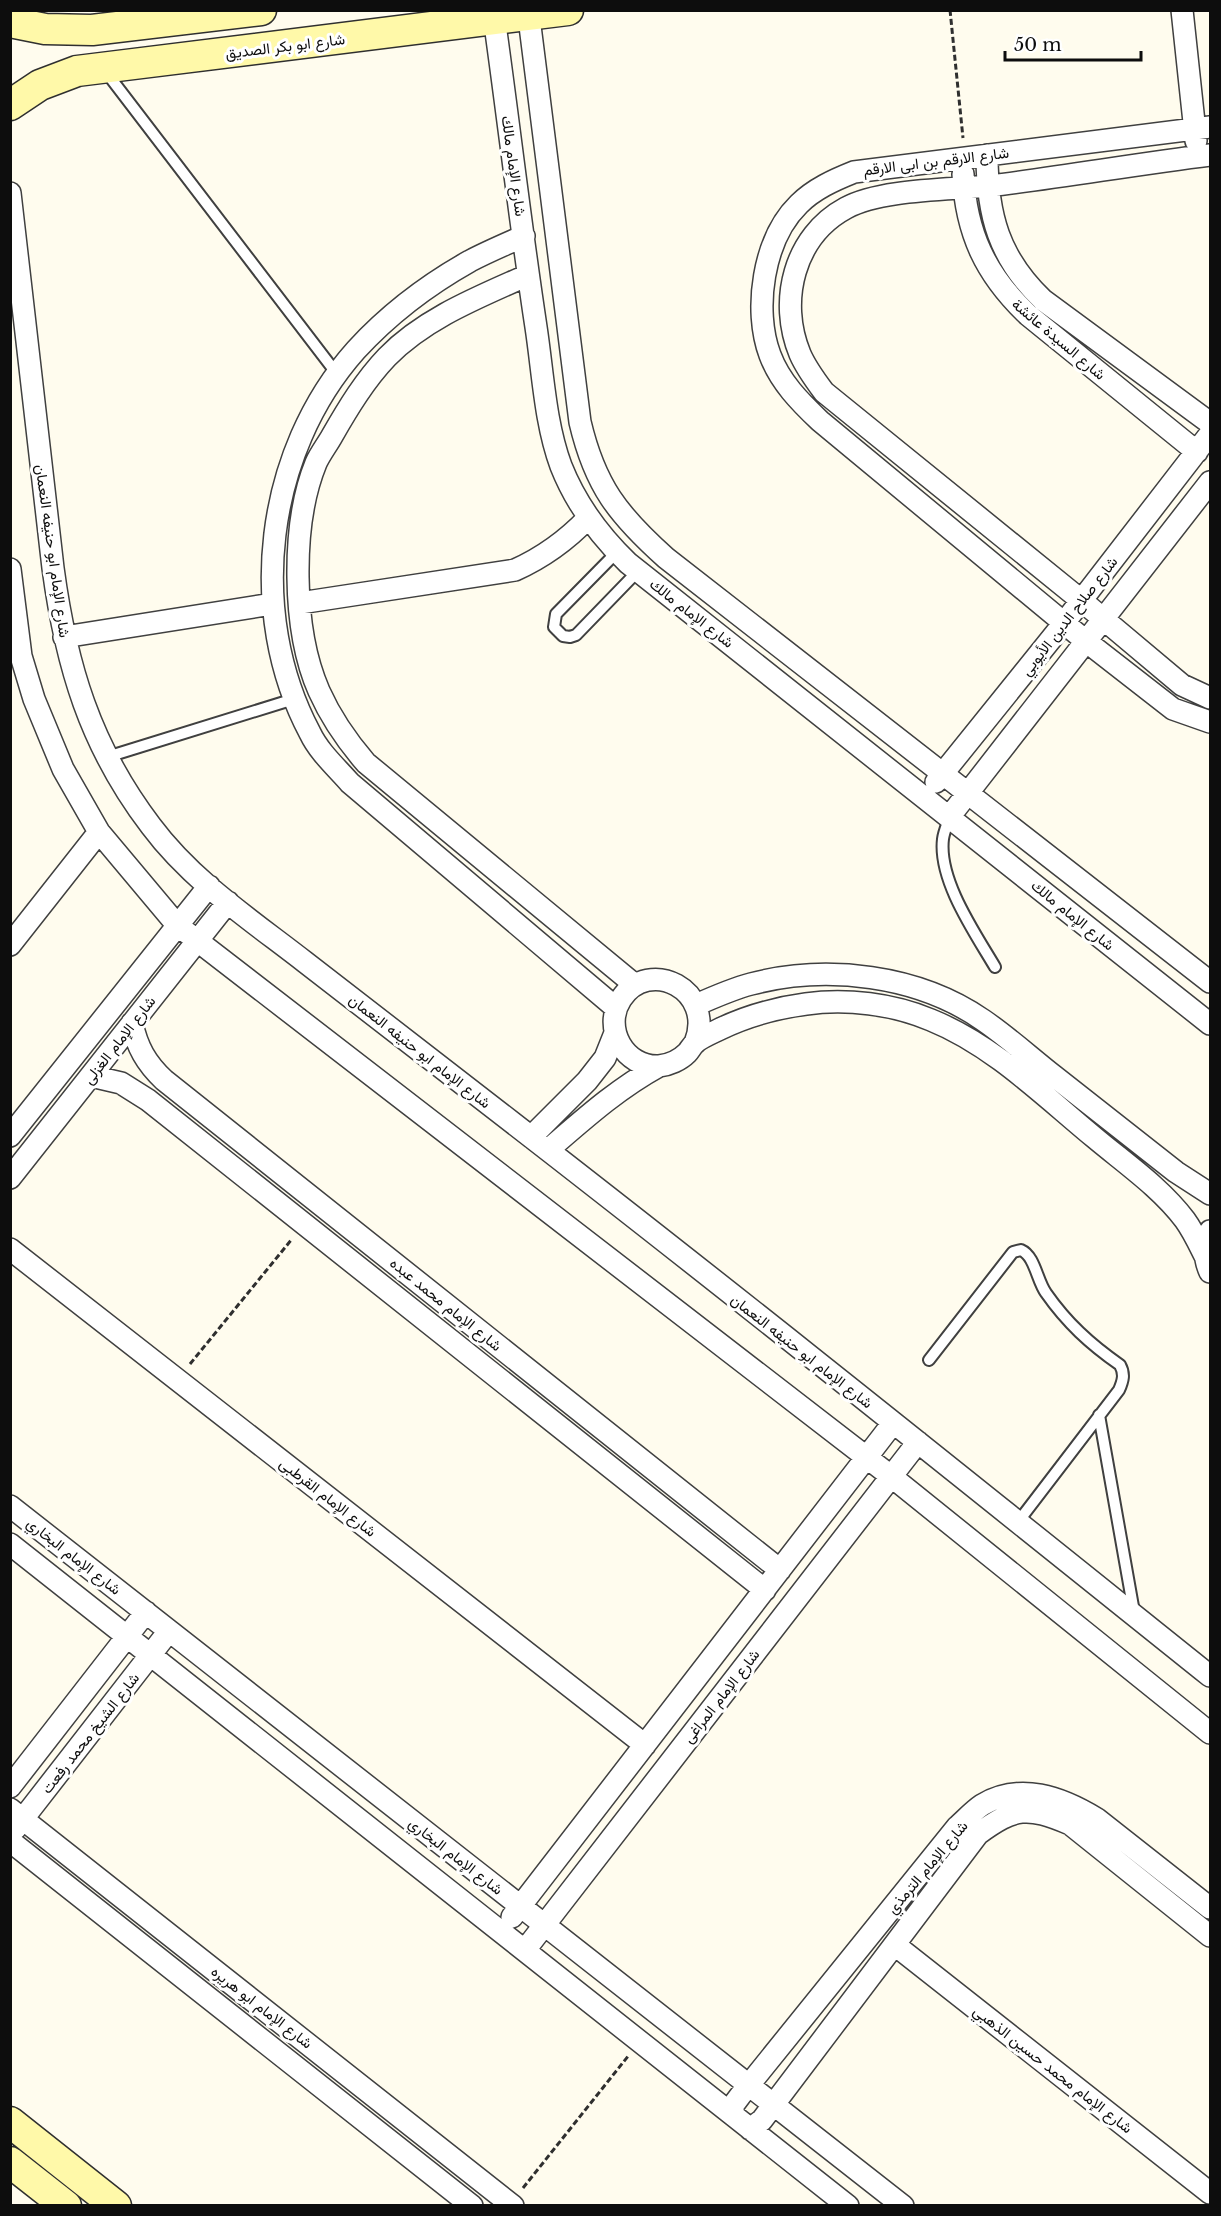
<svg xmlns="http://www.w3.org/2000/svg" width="1221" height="2216" font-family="'Libre Baskerville',Vazirmatn,serif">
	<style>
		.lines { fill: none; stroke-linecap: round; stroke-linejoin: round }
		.lane-casing { stroke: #404040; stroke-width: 14 }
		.street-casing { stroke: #404040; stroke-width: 24 }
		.secondary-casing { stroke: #2f2f2f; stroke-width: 33 }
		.path { stroke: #2f2f2f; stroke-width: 3; stroke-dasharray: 6 3; stroke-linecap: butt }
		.lane { stroke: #fff; stroke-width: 10 }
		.street { stroke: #fff; stroke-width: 21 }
		.secondary { stroke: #fff9a9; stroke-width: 30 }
		.labels { text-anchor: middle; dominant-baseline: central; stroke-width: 6; stroke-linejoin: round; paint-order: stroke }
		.street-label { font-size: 15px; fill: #0d0d0d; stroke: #fff }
	</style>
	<rect width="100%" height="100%" fill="#fffcee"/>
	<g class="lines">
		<defs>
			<path id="lane" d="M 106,72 L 337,374
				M 617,552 L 556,614 L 554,627 L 563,636 L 570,637 L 576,635 L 638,571
				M 107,757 L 294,699
				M 950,816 C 948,823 944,831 943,839 C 938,880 975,933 995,967
				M 929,1360 L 1013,1252 L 1021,1250 C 1035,1256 1037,1281 1046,1293 C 1067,1323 1090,1344 1120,1365 C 1125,1374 1123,1381 1119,1390 L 1018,1522
				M 1099,1415 L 1134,1612"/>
			<path id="street" d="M 493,10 C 508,116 520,222 536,327 C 543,373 545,423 561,466 C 576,504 599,535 628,563 L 1210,1024
				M 528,10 L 580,422 C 595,486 618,515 666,558 L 1210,982
				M 1182,10 L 1196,141
				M 1210,127 L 854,172 C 834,180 814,189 799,204 C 763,239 753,310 770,355 C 780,382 800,402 820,421 L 1087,642 L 1173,709 L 1210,722
				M 987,155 C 987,215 999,258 1043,300 L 1210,423
				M 1210,155 C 1137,164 1063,177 989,186 C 949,190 880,189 846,208 C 794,236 778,301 800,354 C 806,368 815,380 824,392 L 1082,601 L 1182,685 L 1210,698
				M 963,174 C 966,233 985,274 1028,315 L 1197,452
				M 10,193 L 53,568 C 66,665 90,746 151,826 C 192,881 251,920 305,962 C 374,1016 444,1069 513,1123 C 748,1305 979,1491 1210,1676
				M 524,236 C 506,244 487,252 470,261 C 429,284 388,315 356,350 C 265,452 246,613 310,733 C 319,752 336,767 350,783 L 616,1008
				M 528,275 C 479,297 425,318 387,357 C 365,380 348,408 332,436 C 327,445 320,454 316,463 C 291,524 292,630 319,691 C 331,718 347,741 366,763 L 635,985
				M 10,569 L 21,656 L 34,699 L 63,769 L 99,832 L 177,925 L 892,1477 L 1210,1733
				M 300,603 L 515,570 C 544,557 566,541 588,518
				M 64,637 L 272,604
				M 936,782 L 1064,623 L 1210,434
				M 950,816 L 1210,482
				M 10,945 L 99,832
				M 696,1005 C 714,997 732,989 751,984 C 827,964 918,975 983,1020 C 1008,1037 1031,1058 1054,1076 C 1095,1108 1135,1140 1176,1172 L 1210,1194
				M 132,1023 C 137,1047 146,1063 164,1080 L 780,1570
				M 695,1043 C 716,990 649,956 621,999 C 602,1028 625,1068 659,1066 C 669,1065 680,1060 687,1053 C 690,1050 692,1045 696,1042 C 702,1037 712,1033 720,1029 C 747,1016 776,1008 806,1004 C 846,998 893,1004 931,1020 C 993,1045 1044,1096 1095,1138 C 1126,1164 1161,1188 1185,1220 C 1193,1231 1199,1244 1205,1256
				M 91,1076 L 121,1083 L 148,1100 L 765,1590
				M 10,1136 L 209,886
				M 531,1137 L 587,1081 L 605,1058 L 615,1033
				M 548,1150 C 584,1119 617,1089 659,1066
				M 10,1178 L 228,902
				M 1210,1231 C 1204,1245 1204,1259 1210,1272
				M 10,1249 L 645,1745
				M 10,1506 L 903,2206
				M 10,1544 L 848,2206
				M 10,1787 L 146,1612
				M 10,1809 L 513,2206
				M 15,1829 L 169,1631
				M 10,1841 L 472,2206
				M 512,1917 L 893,1423
				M 895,1945 L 1210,2193
				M 525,1950 L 918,1442
				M 732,2113 L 734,2104 L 740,2096 L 957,1827 C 965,1820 973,1811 982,1805 C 1020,1782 1061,1797 1097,1819 L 1210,1908
				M 750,2129 L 762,2120 L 978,1834 C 1015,1807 1027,1806 1070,1824 L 1210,1936"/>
			<path id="secondary" d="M 10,22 L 45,29 L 92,30 L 261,10
				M 10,105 L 40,85 L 77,71 L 568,10
				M 10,2122 L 116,2206
				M 10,2162 L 66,2206"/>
		</defs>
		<!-- lane casing -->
		<use href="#lane" class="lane-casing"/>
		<!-- street casing -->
		<use href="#street" class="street-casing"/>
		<!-- secondary casing -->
		<use href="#secondary" class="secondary-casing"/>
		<!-- path -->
		<path class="path" d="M 950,10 L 963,138
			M 190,1364 L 292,1239
			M 523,2188 L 629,2055"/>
		<!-- lane -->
		<use href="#lane" class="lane"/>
		<!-- street -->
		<use href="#street" class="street"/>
		<!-- secondary -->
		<use href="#secondary" class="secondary"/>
	</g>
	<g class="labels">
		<!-- street labels -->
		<g class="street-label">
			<text transform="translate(285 46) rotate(-7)">شارع ابو بكر الصديق</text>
			<text transform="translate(936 161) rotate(-7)">شارع الارقم بن ابى الارقم</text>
			<text transform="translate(514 166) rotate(82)">شارع الإمام مالك</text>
			<text transform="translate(1059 339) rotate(40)">شارع السيدة عائشة</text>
			<text transform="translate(53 551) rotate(82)">شارع الإمام ابو حنيفه النعمان</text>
			<text transform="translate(692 613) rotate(38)">شارع الإمام مالك</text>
			<text transform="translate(1069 616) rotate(-52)">شارع صلاح الدين الأيوبي</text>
			<text transform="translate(1073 915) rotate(39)">شارع الإمام مالك</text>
			<text transform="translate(119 1040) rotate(-52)">شارع الإمام الغزلى</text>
			<text transform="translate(420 1051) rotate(38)">شارع الإمام ابو حنيفه النعمان</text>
			<text transform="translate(446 1304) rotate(39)">شارع الإمام محمد عبده</text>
			<text transform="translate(802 1351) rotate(38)">شارع الإمام ابو حنيفه النعمان</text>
			<text transform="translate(328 1497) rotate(38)">شارع الإمام القرطبى</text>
			<text transform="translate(74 1556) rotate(38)">شارع الإمام البخاري</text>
			<text transform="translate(721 1696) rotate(-52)">شارع الإمام المراغى</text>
			<text transform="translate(90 1733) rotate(-52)">شارع الشيخ محمد رفعت</text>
			<text transform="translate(456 1856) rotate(38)">شارع الإمام البخاري</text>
			<text transform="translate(927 1867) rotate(-50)">شارع الإمام الترمذي</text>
			<text transform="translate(262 2007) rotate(38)">شارع الإمام ابو هريره</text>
			<text transform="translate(1053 2069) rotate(38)">شارع الإمام محمد حسين الذهبي</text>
		</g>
	</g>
	<!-- border -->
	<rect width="1221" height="2216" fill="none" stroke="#0d0d0d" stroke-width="24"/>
	<!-- scale -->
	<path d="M1005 51v9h136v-9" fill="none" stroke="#0d0d0d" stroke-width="3"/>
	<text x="1014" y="51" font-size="18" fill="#0d0d0d" stroke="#ffffff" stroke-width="4.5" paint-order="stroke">50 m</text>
</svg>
